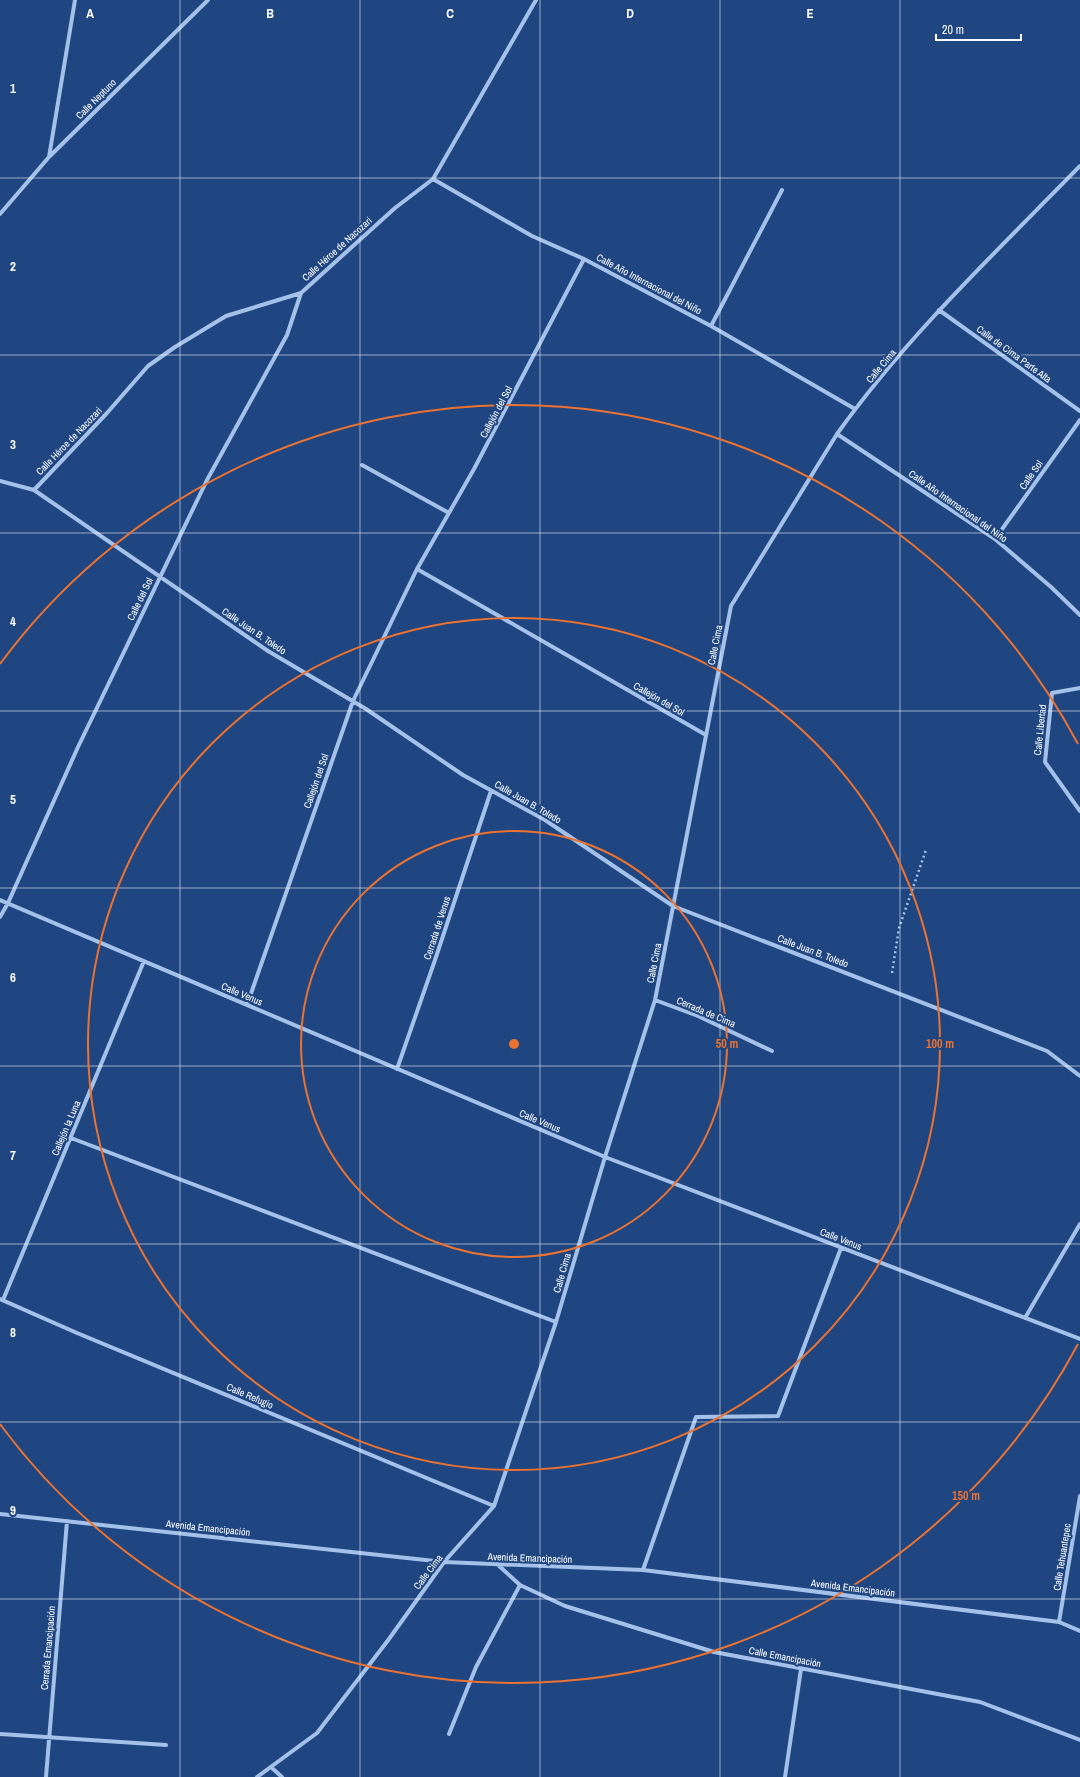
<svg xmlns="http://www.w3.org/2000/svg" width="1080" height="1777" font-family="'Archivo Narrow',sans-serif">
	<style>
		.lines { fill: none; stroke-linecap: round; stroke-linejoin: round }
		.path { stroke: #a4c1e9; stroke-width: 2.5; stroke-dasharray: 2 3; stroke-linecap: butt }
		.minor { stroke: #a4c1e9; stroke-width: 4 }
		.grid { fill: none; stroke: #fff; stroke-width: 1; stroke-opacity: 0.55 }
		.ring { fill: none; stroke: #eb7230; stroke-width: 2 }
		.labels { text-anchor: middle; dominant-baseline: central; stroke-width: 4; stroke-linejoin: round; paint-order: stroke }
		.street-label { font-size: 10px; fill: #fff; stroke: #1f4681 }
		.grid-label { font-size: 13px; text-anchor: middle; font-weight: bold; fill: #fff; stroke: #1f4681; stroke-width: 4; stroke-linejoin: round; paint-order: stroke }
		.centre { fill: #eb7230; stroke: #1f4681; stroke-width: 2 }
		.ring-label { font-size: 12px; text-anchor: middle; font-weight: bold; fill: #eb7230; stroke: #1f4681; stroke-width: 4; stroke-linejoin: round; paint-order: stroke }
	</style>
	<rect width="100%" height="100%" fill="#1f4681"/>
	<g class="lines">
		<!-- path -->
		<path class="path" d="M 892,973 L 899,928 L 926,850"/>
		<!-- minor -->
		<path class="minor" d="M 49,157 L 75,0
			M 433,179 L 532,236 L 584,259 L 711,326 L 855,409
			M 0,214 L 49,157 L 208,0
			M 939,310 L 1080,411
			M 711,326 L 782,190
			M 837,434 L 995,539 L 1051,587 L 1080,615
			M 362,465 L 449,513
			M 0,481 L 34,490 L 268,651 L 366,709 L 463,775 L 545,820 L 673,906 L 1047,1051 L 1080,1076
			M 34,490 L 107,413 L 148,366 L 175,347 L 226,316 L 301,293 L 395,208 L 433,179 L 536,0
			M 995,539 L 1080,420
			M 417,569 L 706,735
			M 1080,688 L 1052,693 L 1045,762 L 1080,811
			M 0,900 L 605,1157 L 1080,1339
			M 0,917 L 8,903 L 78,747 L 207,480 L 287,335 L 301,293
			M 655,1000 L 698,1016 L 772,1051
			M 247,1005 L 353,701 L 417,569 L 474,469 L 584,259
			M 397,1069 L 435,960 L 491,791
			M 71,1138 L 556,1322
			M 0,1299 L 77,1333 L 494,1506
			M 3,1300 L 144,961
			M 1025,1318 L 1080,1224
			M 0,1514 L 444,1562 L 643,1570 L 1059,1622 L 1080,1631
			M 498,1565 L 520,1585 L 565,1606 L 714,1652 L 980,1702 L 1080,1740
			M 643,1570 L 696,1417 L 778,1416 L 841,1248
			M 1059,1622 L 1080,1496
			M 0,1734 L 166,1745
			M 449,1734 L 476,1667 L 520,1585
			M 272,1768 L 282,1777
			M 46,1777 L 67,1521
			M 257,1777 L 317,1733 L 389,1639 L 444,1562 L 494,1506 L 556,1322 L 605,1157 L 655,1000 L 731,606 L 837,434 C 907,336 996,252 1080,166
			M 785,1777 L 801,1669"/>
	</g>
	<!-- grid -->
	<path class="grid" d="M 180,0 L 180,1777M 360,0 L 360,1777M 540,0 L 540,1777M 720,0 L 720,1777M 900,0 L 900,1777M 0,178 L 1080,178M 0,355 L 1080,355M 0,533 L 1080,533M 0,711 L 1080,711M 0,888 L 1080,888M 0,1066 L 1080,1066M 0,1244 L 1080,1244M 0,1422 L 1080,1422M 0,1599 L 1080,1599"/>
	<!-- distance rings -->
	<g class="ring">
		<circle cx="514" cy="1044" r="213"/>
		<circle cx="514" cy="1044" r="426"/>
		<path d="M1078 1344A639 639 0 0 1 0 1424M0 664A639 639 0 0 1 1078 744"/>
	</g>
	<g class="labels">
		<!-- street labels -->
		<g class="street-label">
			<text transform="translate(96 99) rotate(-45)">Calle Neptuno</text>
			<text transform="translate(337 249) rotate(-42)">Calle Héroe de Nacozari</text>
			<text transform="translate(649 284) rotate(28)">Calle Año Internacional del Niño</text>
			<text transform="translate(1014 354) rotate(36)">Calle de Cima Parte Alta</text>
			<text transform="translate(881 366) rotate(-50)">Calle Cima</text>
			<text transform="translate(496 412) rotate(-62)">Callejón del Sol</text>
			<text transform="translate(69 441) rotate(-46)">Calle Héroe de Nacozari</text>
			<text transform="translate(1031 475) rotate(-55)">Calle Sol</text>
			<text transform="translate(958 506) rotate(35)">Calle Año Internacional del Niño</text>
			<text transform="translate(140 599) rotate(-64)">Calle del Sol</text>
			<text transform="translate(254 631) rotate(34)">Calle Juan B. Toledo</text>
			<text transform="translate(715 645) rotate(-79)">Calle Cima</text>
			<text transform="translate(659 699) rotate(30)">Callejón del Sol</text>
			<text transform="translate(1040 730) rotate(-84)">Calle Libertad</text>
			<text transform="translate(316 781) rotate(-71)">Callejón del Sol</text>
			<text transform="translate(528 802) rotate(30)">Calle Juan B. Toledo</text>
			<text transform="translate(437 928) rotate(-72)">Cerrada de Venus</text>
			<text transform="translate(813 951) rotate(21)">Calle Juan B. Toledo</text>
			<text transform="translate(654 963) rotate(-79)">Calle Cima</text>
			<text transform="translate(242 994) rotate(23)">Calle Venus</text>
			<text transform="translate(706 1012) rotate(23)">Cerrada de Cima</text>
			<text transform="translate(540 1121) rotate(23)">Calle Venus</text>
			<text transform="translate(66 1128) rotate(-67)">Callejón la Luna</text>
			<text transform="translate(841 1239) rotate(21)">Calle Venus</text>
			<text transform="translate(562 1273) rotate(-74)">Calle Cima</text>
			<text transform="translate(250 1396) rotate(23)">Calle Refugio</text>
			<text transform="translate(208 1528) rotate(6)">Avenida Emancipación</text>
			<text transform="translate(1062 1557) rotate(-81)">Calle Tehuantepec</text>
			<text transform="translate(530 1558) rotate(2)">Avenida Emancipación</text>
			<text transform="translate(428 1572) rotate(-53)">Calle Cima</text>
			<text transform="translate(853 1588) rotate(7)">Avenida Emancipación</text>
			<text transform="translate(48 1648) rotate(-85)">Cerrada Emancipación</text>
			<text transform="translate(785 1657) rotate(11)">Calle Emancipación</text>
		</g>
	</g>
	<g class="grid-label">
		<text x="90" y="18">A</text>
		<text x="270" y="18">B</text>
		<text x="450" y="18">C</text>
		<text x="630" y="18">D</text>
		<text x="810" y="18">E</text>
		<text x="13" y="93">1</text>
		<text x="13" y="271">2</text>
		<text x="13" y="449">3</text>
		<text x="13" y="626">4</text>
		<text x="13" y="804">5</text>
		<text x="13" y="982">6</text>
		<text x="13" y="1160">7</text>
		<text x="13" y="1337">8</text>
		<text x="13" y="1515">9</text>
	</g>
	<circle cx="514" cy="1044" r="6" class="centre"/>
	<g class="ring-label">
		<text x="727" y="1048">50 m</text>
		<text x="940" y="1048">100 m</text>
		<text x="966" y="1500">150 m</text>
	</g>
	<!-- scale -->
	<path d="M936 34v6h85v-6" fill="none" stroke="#ffffff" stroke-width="2"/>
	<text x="942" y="34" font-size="12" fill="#ffffff" stroke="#1f4681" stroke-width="3" paint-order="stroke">20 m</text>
</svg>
